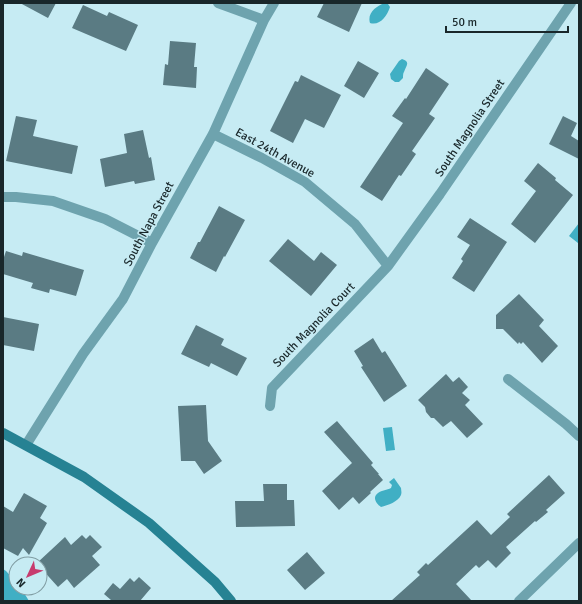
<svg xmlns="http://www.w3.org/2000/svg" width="582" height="604" font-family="Signika,sans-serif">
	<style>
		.water { fill: #40afc4 }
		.building { fill: #5a7b83 }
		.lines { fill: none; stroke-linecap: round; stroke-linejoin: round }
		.street { stroke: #6ea3ae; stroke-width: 10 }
		.secondary { stroke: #268293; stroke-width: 10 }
		.labels { text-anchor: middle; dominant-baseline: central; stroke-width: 3; stroke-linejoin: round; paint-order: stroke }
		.street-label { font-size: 12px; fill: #19272a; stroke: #c6ebf3 }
	</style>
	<rect width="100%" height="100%" fill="#c6ebf3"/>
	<!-- water -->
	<path class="water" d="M 385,3 L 388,4 L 390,7 C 387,16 380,26 370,23 C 367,13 376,6 385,3 Z
		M 402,59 C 411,62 406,66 404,72 C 403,73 403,76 403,78 L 399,82 L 395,82 L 391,79 L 390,74 L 399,61 Z
		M 579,223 L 579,242 L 578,243 L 569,236 Z
		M 392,427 L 395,450 L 386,451 L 383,428 Z
		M 394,478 L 401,488 C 401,490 402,492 401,495 C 398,502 388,505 381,507 C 376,504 372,497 378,493 C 382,490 387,490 391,488 L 392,485 L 389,482 Z
		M 3,569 L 6,571 L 16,582 L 16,588 L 21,588 L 29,601 L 3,601 Z"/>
	<!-- building -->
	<path class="building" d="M 20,3 L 56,3 L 48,18 Z
		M 324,3 L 362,3 L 349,32 L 317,17 Z
		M 83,5 L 107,16 L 109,12 L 138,25 L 126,51 L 72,28 Z
		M 170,41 L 196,43 L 194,67 L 197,67 L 196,88 L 163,85 L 165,64 L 168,65 Z
		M 358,61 L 379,73 L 364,98 L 344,86 Z
		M 426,68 L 449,84 L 429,114 L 435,118 L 412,151 L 416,154 L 401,176 L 399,175 L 382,201 L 360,187 L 403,123 L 392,116 L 405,98 L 406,99 Z
		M 301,75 L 341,95 L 324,128 L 305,119 L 293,143 L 270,131 L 295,81 L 298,82 Z
		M 16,116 L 37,120 L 33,136 L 78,146 L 72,174 L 6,161 Z
		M 563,116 L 577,123 L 571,136 L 579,141 L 579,159 L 549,144 Z
		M 143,130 L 149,158 L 151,157 L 155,180 L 135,184 L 134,181 L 105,187 L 100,159 L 127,153 L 124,134 Z
		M 538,163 L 556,178 L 555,180 L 573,195 L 535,243 L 511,224 L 536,191 L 524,181 Z
		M 219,206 L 245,220 L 225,257 L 224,256 L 216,272 L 190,258 L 198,242 L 200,242 Z
		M 470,218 L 507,242 L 474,292 L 452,278 L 463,261 L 461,259 L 470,245 L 457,237 Z
		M 288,239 L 314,261 L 321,252 L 337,265 L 311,296 L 269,261 Z
		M 6,251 L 22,256 L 23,252 L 84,270 L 76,296 L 50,289 L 49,293 L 31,288 L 33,283 L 3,274 L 3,260 Z
		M 519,294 L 544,320 L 539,326 L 558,346 L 542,363 L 523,342 L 521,344 L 519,342 L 518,344 L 503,329 L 496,329 L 496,315 Z
		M 3,317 L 39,324 L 34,351 L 3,345 Z
		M 196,325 L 224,339 L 221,345 L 247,358 L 237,376 L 211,363 L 209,367 L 181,354 Z
		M 373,338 L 382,353 L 385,351 L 407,386 L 384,402 L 361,367 L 363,366 L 354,351 Z
		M 446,374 L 453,382 L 459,377 L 468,387 L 462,393 L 470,400 L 465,405 L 483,424 L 467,438 L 451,421 L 443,427 L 434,418 L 431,418 L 426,412 L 425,407 L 418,400 Z
		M 206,405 L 208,441 L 222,461 L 204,474 L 195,461 L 181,461 L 178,406 Z
		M 337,421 L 373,463 L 371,465 L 379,474 L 378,474 L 383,480 L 370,492 L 371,493 L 359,504 L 353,497 L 339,510 L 322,491 L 352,463 L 324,432 Z
		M 549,475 L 565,493 L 546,510 L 548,512 L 536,522 L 535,521 L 506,547 L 511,553 L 496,568 L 488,560 L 479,568 L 476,565 L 456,584 L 472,601 L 391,601 L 420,575 L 417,572 L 426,563 L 428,565 L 477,520 L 491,535 L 510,517 L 507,514 Z
		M 263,484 L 287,484 L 287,500 L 294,500 L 295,526 L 236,527 L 235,501 L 264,501 Z
		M 24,493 L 47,506 L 40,518 L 47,523 L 29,555 L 23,548 L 18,556 L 3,548 L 3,506 L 13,512 Z
		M 82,535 L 86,539 L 90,535 L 102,547 L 92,556 L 100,565 L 74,588 L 67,579 L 58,587 L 40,567 L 40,564 L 37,563 L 65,537 L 71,545 Z
		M 307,552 L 325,573 L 305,590 L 287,570 Z
		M 139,577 L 151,588 L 140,601 L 110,601 L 111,600 L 104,594 L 113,583 L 120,589 L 130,578 L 134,582 Z"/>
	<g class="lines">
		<!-- street -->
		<path class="street" d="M 218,3 L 264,20
			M 213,134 L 262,158 L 305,182 L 355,224 L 388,266
			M 3,197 L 16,197 L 53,201 L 105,219 L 152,243
			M 508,379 L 566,424 L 579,436
			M 270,406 L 272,388 L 388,266 L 440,194 L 571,3
			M 26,445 L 83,354 L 123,299 L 152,243 L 213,134 L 264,20 L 274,3
			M 519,601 L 579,543"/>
		<!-- secondary -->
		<path class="secondary" d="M 3,433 L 84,477 L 149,523 L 215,582 L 231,601"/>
	</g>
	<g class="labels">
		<!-- street labels -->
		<g class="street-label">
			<text transform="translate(470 128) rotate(-56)">South Magnolia Street</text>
			<text transform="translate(275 153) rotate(29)">East 24th Avenue</text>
			<text transform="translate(149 224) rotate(-62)">South Napa Street</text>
			<text transform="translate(314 325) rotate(-46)">South Magnolia Court</text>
		</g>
	</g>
	<!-- border -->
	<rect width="582" height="604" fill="none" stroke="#19272a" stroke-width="8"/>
	<!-- north arrow -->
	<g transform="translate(28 576) rotate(226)"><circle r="19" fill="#c6ebf3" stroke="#819da3"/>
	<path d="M0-3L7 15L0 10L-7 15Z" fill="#c73b6e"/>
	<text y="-6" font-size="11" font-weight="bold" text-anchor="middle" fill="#19272a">N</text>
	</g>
	<!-- scale -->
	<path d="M446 26v6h122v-6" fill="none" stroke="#19272a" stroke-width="2"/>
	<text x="452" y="26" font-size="12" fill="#19272a" stroke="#c6ebf3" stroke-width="3" paint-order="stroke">50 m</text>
</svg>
